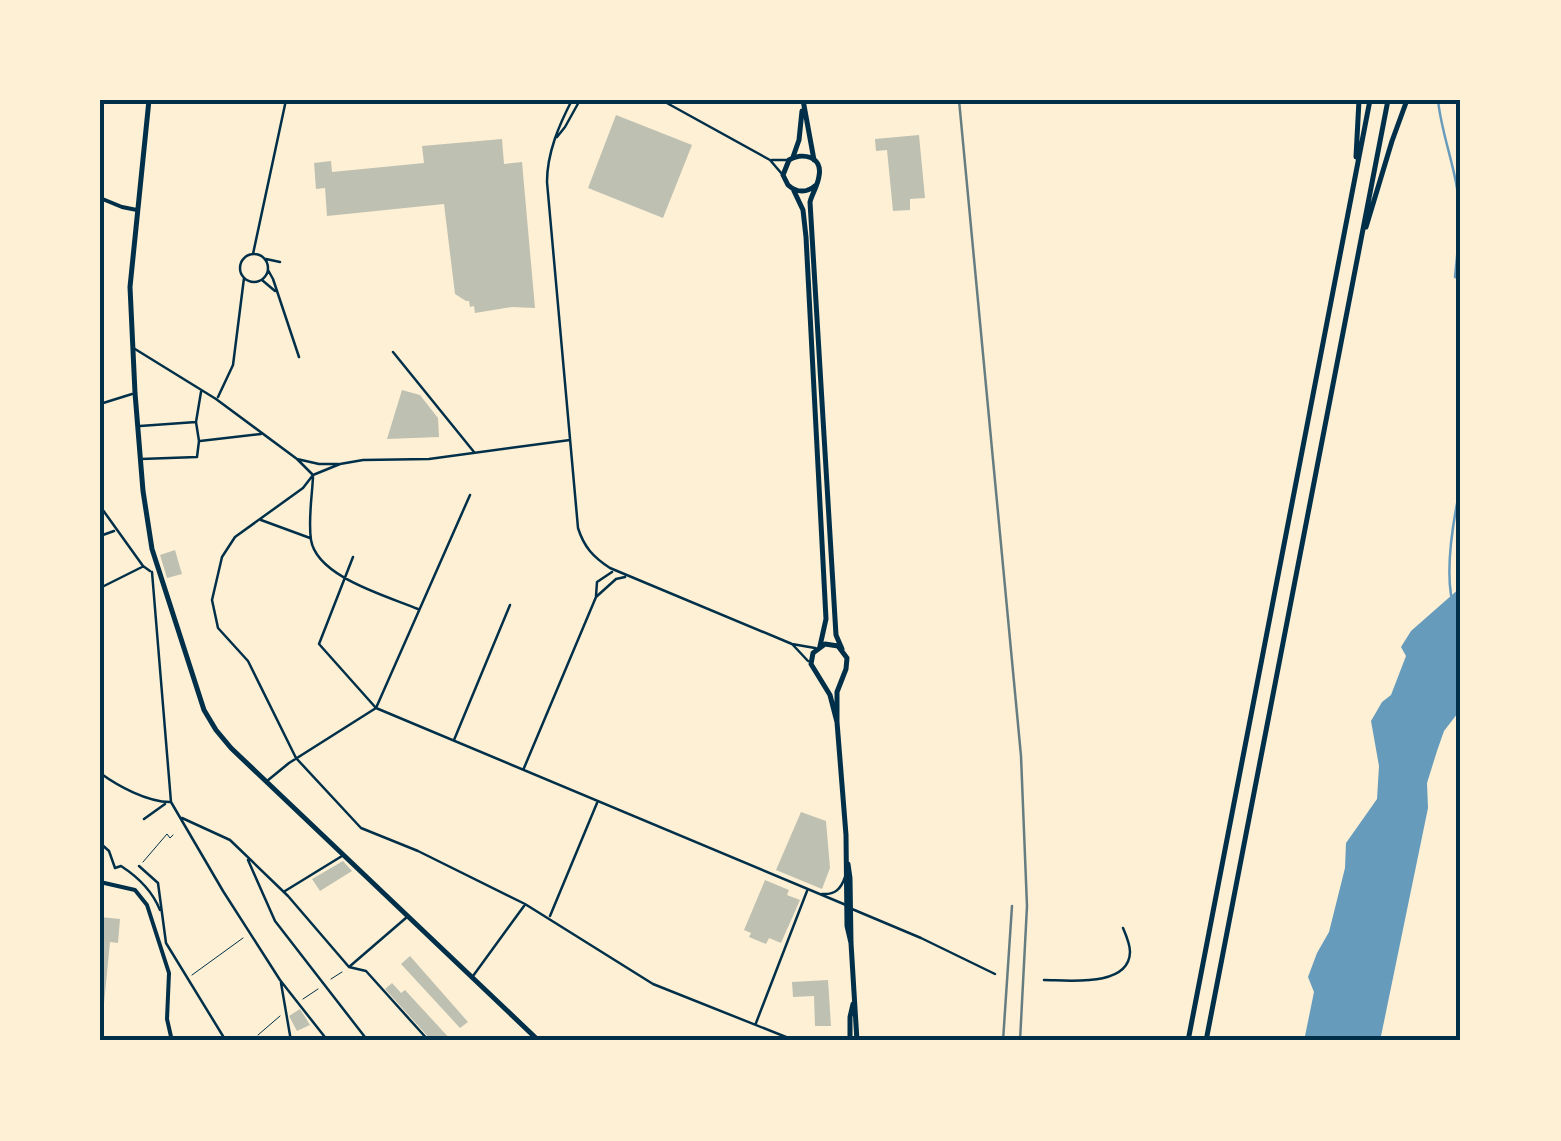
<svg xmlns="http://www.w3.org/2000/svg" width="1561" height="1141" font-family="Rubik,sans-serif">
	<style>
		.water { fill: #669bbc }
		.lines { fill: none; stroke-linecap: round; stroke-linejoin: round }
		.stream { stroke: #669bbc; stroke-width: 2.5 }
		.building { fill: #bec0b2 }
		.path { stroke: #003049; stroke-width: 1 }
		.pedestrian { stroke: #003049; stroke-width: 2.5 }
		.minor { stroke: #003049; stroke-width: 2.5 }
		.tertiary { stroke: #003049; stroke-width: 4 }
		.primary { stroke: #003049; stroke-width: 5 }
		.motorway { stroke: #003049; stroke-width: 5 }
		.rail { stroke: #657d81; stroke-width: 2.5 }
		.neatline { fill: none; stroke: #003049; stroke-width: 4 }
	</style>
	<rect width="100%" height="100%" fill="#fdf0d5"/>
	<!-- water -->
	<path class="water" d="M 1461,587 L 1461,709 L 1444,731 L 1437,751 L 1427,783 L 1428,808 L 1380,1041 L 1304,1041 L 1314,992 L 1308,977 L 1317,953 L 1329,932 L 1345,868 L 1346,843 L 1377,799 L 1379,766 L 1371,721 L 1382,702 L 1391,695 L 1406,656 L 1401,647 L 1411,631 Z"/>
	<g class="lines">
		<!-- stream -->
		<path class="stream" d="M 1438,100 C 1441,130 1452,158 1457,188 C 1462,218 1458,246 1455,277 L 1461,280
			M 1451,595 C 1446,563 1454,516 1461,484"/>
	</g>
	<!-- building -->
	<path class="building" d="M 616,115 L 692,145 L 663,218 L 588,188 Z
		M 919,135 L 925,198 L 910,199 L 910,210 L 893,211 L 887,150 L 876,151 L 875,139 Z
		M 502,139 L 504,164 L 522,162 L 535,308 L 512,307 L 475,313 L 474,306 L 470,307 L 469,301 L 466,301 L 455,294 L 444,204 L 327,216 L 325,188 L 316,189 L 314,163 L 331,161 L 332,172 L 424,163 L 422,146 Z
		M 402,390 L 420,395 L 438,418 L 439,437 L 387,439 Z
		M 175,550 L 182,574 L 167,578 L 160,555 Z
		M 801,812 L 826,821 L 830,868 L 822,889 L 776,870 Z
		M 343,861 L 352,871 L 320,891 L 312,879 Z
		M 765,880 L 789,890 L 787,895 L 800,900 L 781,943 L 769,938 L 766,944 L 749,937 L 751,933 L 744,930 Z
		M 100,917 L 120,919 L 118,943 L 110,942 L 103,1014 L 100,1014 Z
		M 410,956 L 468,1022 L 460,1028 L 401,964 Z
		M 828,980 L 831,1026 L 815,1026 L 814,996 L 793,997 L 792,982 Z
		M 392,983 L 401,993 L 405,990 L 452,1041 L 432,1041 L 385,989 Z
		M 300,1009 L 310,1025 L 297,1031 L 289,1016 Z"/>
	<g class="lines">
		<!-- path -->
		<path class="path" d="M 143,862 L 167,834 L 170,838 L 173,835
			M 192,975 L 243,938
			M 331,979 L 342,972
			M 303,999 L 318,989
			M 258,1035 L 280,1016"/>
		<!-- pedestrian -->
		<path class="pedestrian" d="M 100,843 L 109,851 L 115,868 L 121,866 C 138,877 152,890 160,910"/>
		<!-- minor -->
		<path class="minor" d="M 572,100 C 559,125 547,153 547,182 L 578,528 C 584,547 593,557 610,568 L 792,644 L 815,648
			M 655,100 L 665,102 L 770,160 L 782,174
			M 557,137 L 565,127 L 580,100
			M 772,160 L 789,160
			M 253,254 L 286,100
			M240 268a14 14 0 1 1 28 0a14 14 0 1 1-28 0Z
			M 266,259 L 280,262
			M 268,270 L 273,279 L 299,357
			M 262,280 L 275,291
			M 135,349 L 216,399 L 297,459 L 312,474
			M 393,352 L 474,452
			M 218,397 L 233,365 L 244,278
			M 100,404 L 132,394
			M 196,422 L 201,392
			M 140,426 L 196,422 L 199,441 L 197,457 L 141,459
			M 570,440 L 429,459 L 363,460 L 340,464 L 313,475 L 303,488 L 235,537 L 222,557 L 212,600 L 218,628 L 248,661 L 296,758 L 361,828 L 418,851 L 525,904 L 653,984 L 796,1041
			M 200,441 L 261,434
			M 297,459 L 319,464 L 338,464
			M 313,477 C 312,497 308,520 311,540 C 317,577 387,596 418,609
			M 100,506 L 143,566 L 150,571
			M 261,520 L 310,538
			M 100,536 L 114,531
			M 353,557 L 319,644 L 376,708 L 846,905
			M 152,572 L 171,802 L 223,891 L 280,980 L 328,1041
			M 100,588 L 142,567
			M 596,596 L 597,582 L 612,572
			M 793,645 L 808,661
			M 454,740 L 510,605
			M 524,768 L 596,597 L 616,579 L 625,577
			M 100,773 C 118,786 147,802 170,802
			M 267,781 L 289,763 L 376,708 L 470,495
			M 182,818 L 230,840 L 288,896 L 349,967 L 366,971 L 429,1041
			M 144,819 L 165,804
			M 248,860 L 275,921 L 368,1041
			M 139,866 L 158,883 L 166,943 L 226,1041
			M 285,891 L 342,856
			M 822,894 C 835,895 841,889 845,877
			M 852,909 L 921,938 L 995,974
			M 550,916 L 597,803
			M 349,967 L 407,917
			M 473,976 L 524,906
			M 1044,980 C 1067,980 1129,988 1130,952 C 1130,944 1126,935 1123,928
			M 281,983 L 291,1041
			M 756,1023 L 807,891
			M 252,1041 L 255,1038 L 257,1041"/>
		<!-- tertiary -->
		<path class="tertiary" d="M 100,198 L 122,207 L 137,210
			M 100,882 L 135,890 L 147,905 L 169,973 L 167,1019 L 172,1041"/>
		<!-- primary -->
		<path class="primary" d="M 149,100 L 130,287 L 135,393 L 143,491 L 152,549 L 204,710 L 216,730 L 231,748 L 539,1041
			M 803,100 L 814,160
			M 793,157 L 799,140 L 802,111
			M 816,185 C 807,193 797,193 788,185 L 783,175 L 789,160 C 802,152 823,156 819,176 C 818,185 812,194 810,202 L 836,635 L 842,649
			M 794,191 L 803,210 L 806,237 L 826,619 L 820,646
			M 837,722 L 830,695 L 811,664 L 813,653 L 825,644 L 838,646 L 847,658 L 846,669 L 837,692 L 837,722 L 846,835 L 847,926 L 851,943
			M 848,864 L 850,878 L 851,943 L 857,1041
			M 850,1041 L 850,1017 L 853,1004"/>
		<!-- motorway -->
		<path class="motorway" d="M 1356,157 L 1359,100
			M 1366,227 L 1392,141 L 1407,100
			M 1188,1041 L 1370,100
			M 1206,1041 L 1388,100"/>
		<!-- rail -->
		<path class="rail" d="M 959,100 L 1021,756 L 1027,906 L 1020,1041
			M 1003,1041 L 1012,906"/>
	</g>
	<!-- border -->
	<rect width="1561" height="1141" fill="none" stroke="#fdf0d5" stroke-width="205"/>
	<rect x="102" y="102" width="1356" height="936" class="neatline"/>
</svg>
